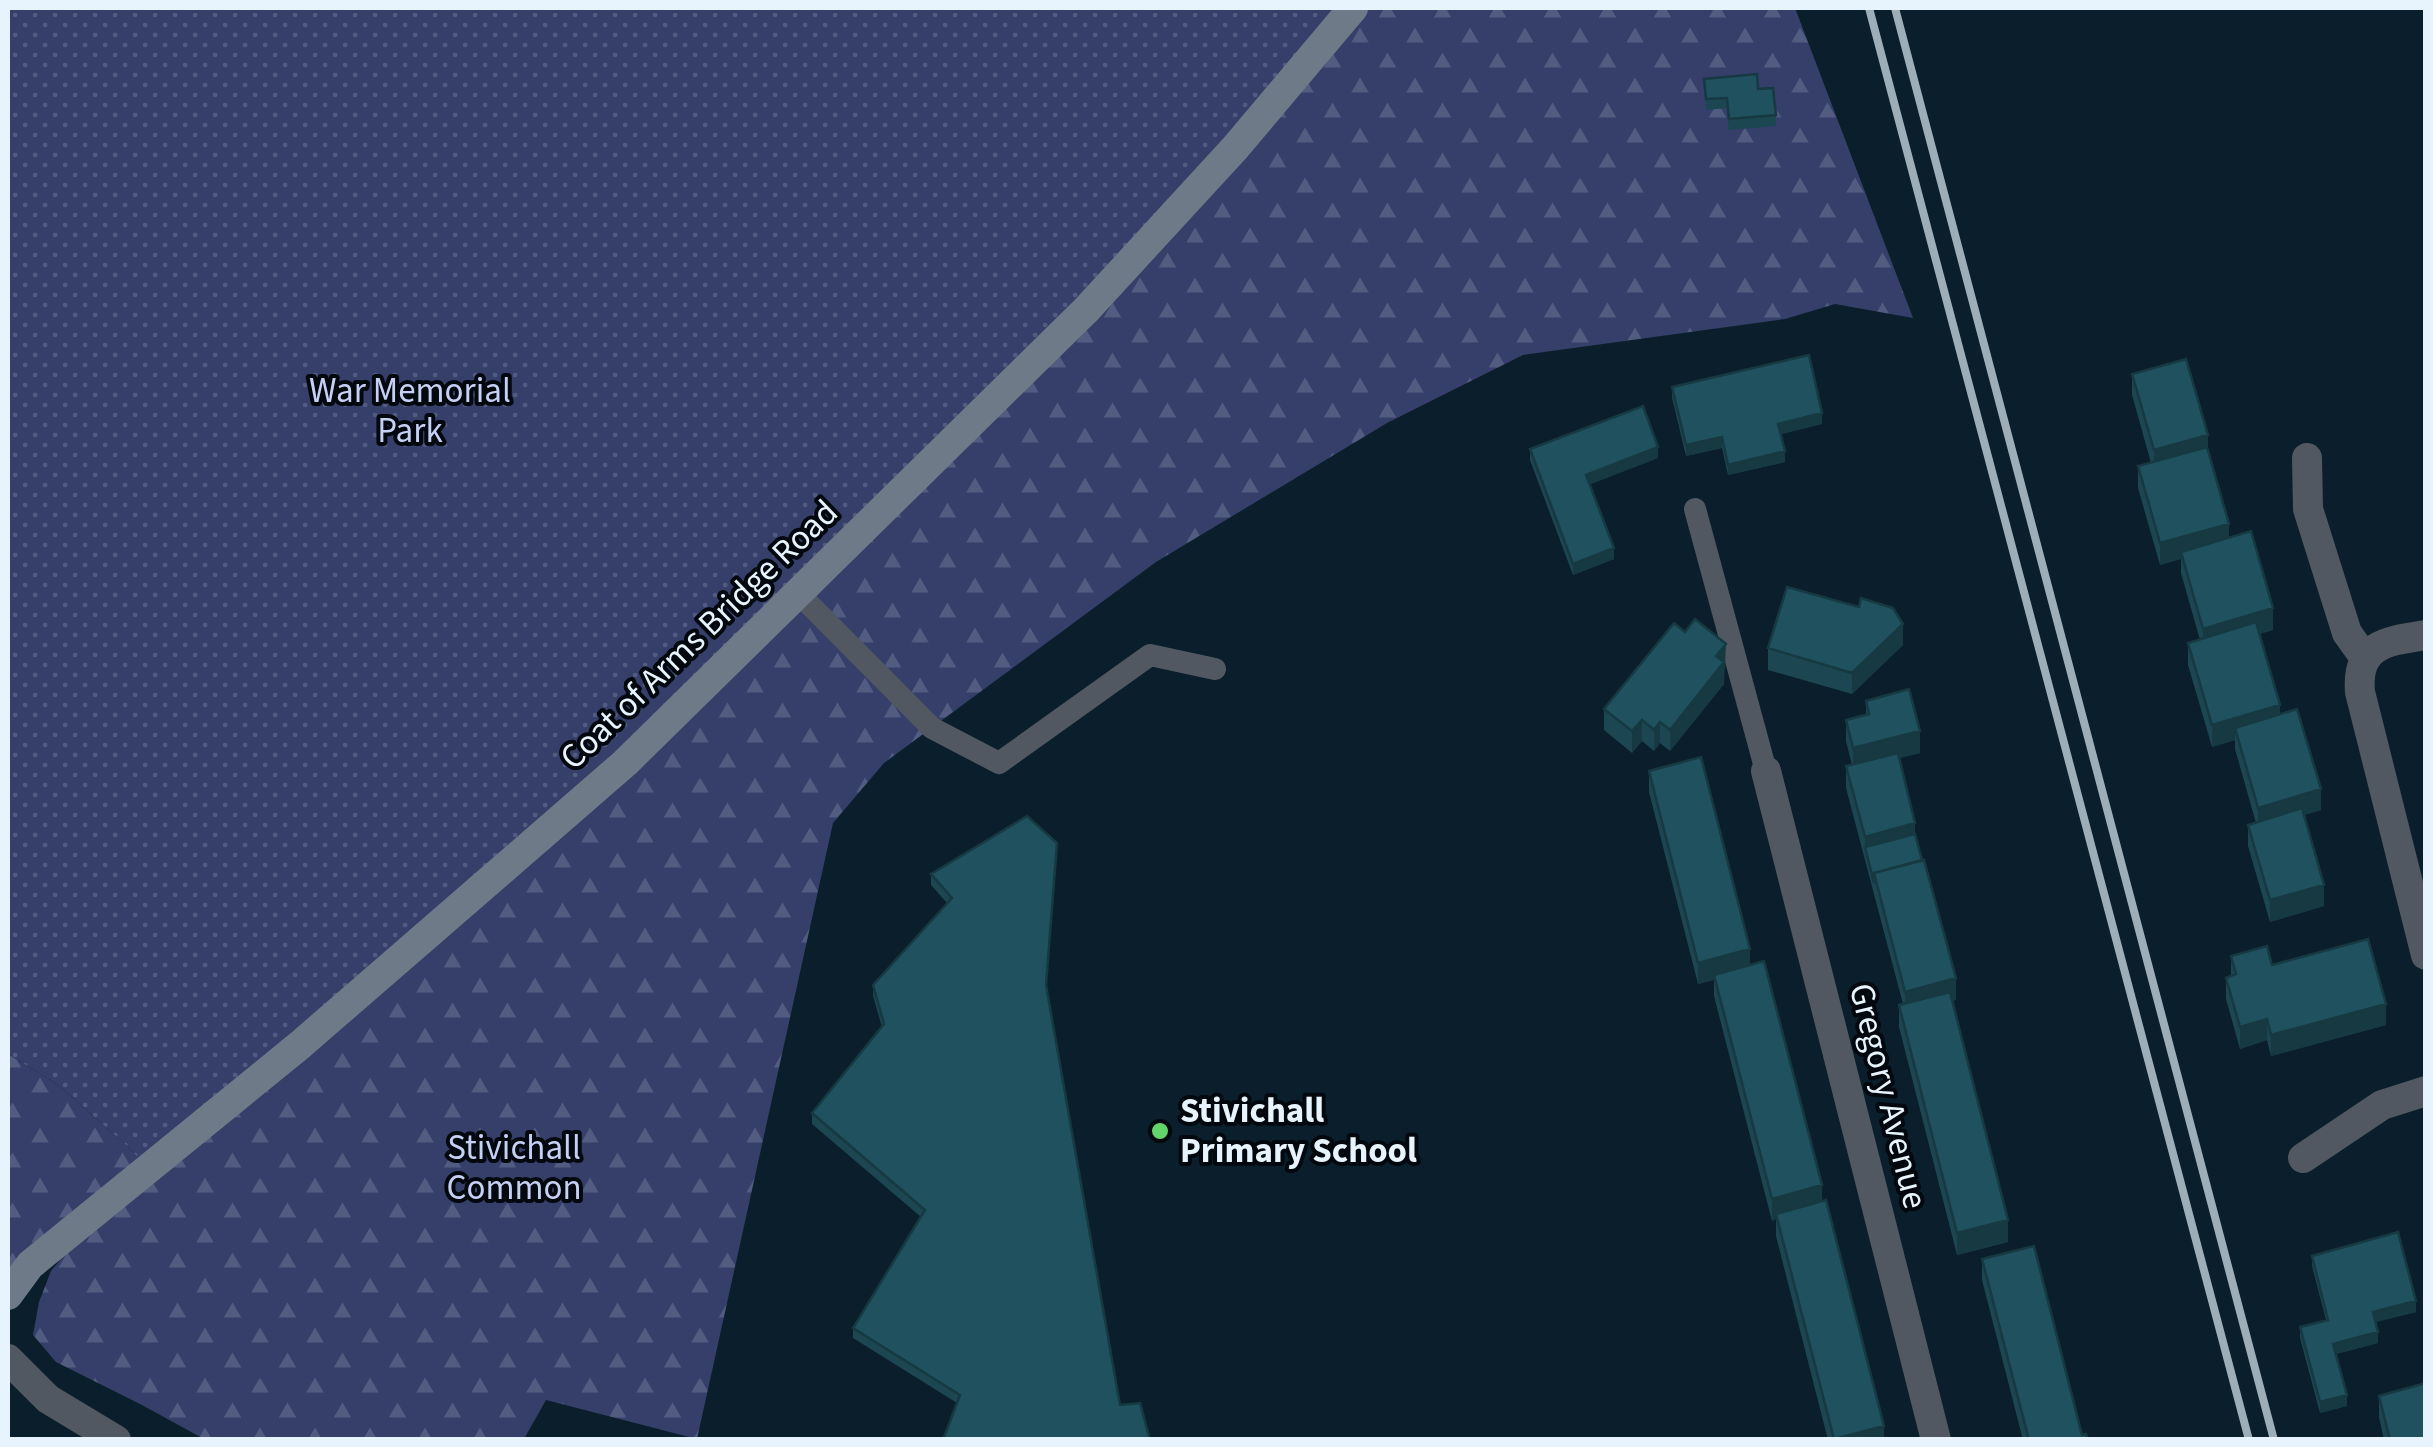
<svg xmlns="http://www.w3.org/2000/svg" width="2433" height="1447" font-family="'Source Sans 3',sans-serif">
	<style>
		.forest { fill: url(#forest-firs) }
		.park { fill: url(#park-dots) }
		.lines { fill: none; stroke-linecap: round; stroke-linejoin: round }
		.lane { stroke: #525861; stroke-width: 22 }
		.street { stroke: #525861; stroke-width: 30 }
		.secondary { stroke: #6f7a88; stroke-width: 30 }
		.rail { stroke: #9eaeb8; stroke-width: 8 }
		.wall { fill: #1b4652 }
		.shaded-wall { fill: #163942 }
		.building { fill: #1f515f; stroke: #163942; stroke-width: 2.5 }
		.poi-dot { fill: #62d469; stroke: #02080d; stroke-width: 4 }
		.labels { text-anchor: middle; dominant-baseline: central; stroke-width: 8; stroke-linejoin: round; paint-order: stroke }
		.park-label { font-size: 35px; fill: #c6d0f4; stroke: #02080d }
		.street-label { font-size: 35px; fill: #e7f4fd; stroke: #02080d }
		.poi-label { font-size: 35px; font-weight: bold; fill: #e7f4fd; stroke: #02080d; text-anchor: start }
	</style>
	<defs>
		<pattern id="forest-firs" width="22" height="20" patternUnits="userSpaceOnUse" patternTransform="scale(2.5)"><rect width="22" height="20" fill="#353f6a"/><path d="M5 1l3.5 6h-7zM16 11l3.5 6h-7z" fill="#525b80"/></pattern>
		<pattern id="park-dots" width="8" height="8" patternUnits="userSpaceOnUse" patternTransform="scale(2.5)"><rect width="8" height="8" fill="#353f6a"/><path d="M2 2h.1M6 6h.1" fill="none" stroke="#525b80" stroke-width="1.8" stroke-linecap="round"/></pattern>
	</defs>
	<rect width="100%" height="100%" fill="#0a1f2b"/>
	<!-- forest -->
	<path class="forest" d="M 1368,8 L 1795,8 L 1913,318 L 1835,304 L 1785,319 L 1523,355 L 1387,423 L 1156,562 L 884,763 L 833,823 L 697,1439 L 546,1400 L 524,1439 L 204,1439 L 142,1405 L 56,1362 L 33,1335 L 39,1302 L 51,1271 L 82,1234 L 8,1295 L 8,1054 L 57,1084 L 125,1144 L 147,1167 L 1235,148 Z"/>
	<!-- park -->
	<path class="park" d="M 8,8 L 1368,8 L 1235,148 L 625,763 L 148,1168 L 125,1144 L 57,1084 L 8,1054 Z"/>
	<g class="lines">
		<!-- lane -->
		<path class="lane" d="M 1695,509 L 1766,771
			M 798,593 L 932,728 L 999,763 L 1150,655 L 1215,669"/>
		<!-- street -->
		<path class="street" d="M 2307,458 L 2308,509 L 2347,633 L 2365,658
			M 2426,635 C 2387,641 2356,644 2360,692 L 2426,955
			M 1766,771 L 1936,1440
			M 2303,1158 L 2382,1105 L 2426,1091
			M 8,1359 L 48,1399 L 116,1440"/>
		<!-- secondary -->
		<path class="secondary" d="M 8,1295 L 30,1265 L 300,1045 L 625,763 L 1086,310 L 1235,148 L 1353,8"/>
		<!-- rail -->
		<path class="rail" d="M 1869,8 L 2249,1440
			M 1895,8 L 2274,1440"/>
	</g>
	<!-- wall -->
	<path class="wall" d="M 1704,79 L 1758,89 L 1776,115 L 1776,126 L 1729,130 L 1727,108 L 1706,110 Z
		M 2132,374 L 2208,450 L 2229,537 L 2273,630 L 2259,634 L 2280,714 L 2321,810 L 2304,815 L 2324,906 L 2270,922 L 2248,846 L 2248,825 L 2256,823 L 2235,749 L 2235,740 L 2212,747 L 2188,665 L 2188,643 L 2200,640 L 2181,573 L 2181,559 L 2160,565 L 2138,488 L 2138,466 L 2151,463 L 2132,395 Z
		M 1672,387 L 1822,424 L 1780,434 L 1785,462 L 1728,475 L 1722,448 L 1686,456 L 1672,398 Z
		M 1530,449 L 1658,458 L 1590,484 L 1614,559 L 1573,575 L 1530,460 Z
		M 1903,645 L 1852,694 L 1768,670 L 1768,648 Z
		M 1726,666 L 1724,668 L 1724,684 L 1670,751 L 1660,743 L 1654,751 L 1642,741 L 1632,753 L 1604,730 L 1604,709 Z
		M 1866,701 L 1920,753 L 1899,758 L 1915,834 L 1956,1000 L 1952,1001 L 2008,1242 L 1957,1255 L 1899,1027 L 1899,1005 L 1903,1004 L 1846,788 L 1846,766 L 1852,765 L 1846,741 L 1846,720 L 1866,715 Z
		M 1649,771 L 1750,965 L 1822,1202 L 1884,1440 L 1828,1440 L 1776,1236 L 1776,1219 L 1772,1221 L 1714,996 L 1714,980 L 1698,984 L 1649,792 Z
		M 1057,854 L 1046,989 L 1120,1405 L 1150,1440 L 957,1403 L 853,1338 L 853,1328 L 921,1217 L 812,1124 L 812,1113 L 882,1027 L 873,996 L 873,985 L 947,903 L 931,885 L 931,874 Z
		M 2231,956 L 2272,965 L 2386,1025 L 2271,1056 L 2267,1040 L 2240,1049 L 2226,999 L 2226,978 L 2231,976 Z
		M 2312,1256 L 2416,1312 L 2375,1322 L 2378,1343 L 2336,1354 L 2347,1406 L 2320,1413 L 2300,1338 L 2300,1327 L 2326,1320 L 2312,1266 Z
		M 1982,1259 L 2082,1435 L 2088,1440 L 2023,1440 L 1982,1280 Z
		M 2379,1396 L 2426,1440 L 2384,1440 L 2379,1417 Z"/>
	<!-- shaded-wall -->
	<path class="shaded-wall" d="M 1822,413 L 1822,424 L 1778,435 L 1778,424 Z
		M 2208,435 L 2208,456 L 2154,471 L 2154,450 Z
		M 1722,437 L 1722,448 L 1686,456 L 1686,445 Z
		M 1658,447 L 1658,458 L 1586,486 L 1586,475 Z
		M 1785,451 L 1785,462 L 1728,475 L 1728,465 Z
		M 2229,524 L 2229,545 L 2181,552 L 2181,559 L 2160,565 L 2160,543 Z
		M 1614,548 L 1614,559 L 1573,575 L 1573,564 Z
		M 2273,608 L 2273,630 L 2203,650 L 2203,629 Z
		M 1903,624 L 1903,645 L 1852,694 L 1852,673 Z
		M 1726,644 L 1724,684 L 1670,751 L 1670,730 L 1716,656 Z
		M 2280,705 L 2280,727 L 2235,728 L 2235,740 L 2212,747 L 2212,725 Z
		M 1642,720 L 1642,741 L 1632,753 L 1632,731 Z
		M 1660,722 L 1660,743 L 1654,751 L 1654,730 Z
		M 1920,731 L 1920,753 L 1853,770 L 1853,748 Z
		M 2321,789 L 2321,810 L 2258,829 L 2258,808 Z
		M 1915,823 L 1915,845 L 1865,847 L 1865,837 Z
		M 2324,885 L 2324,906 L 2270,922 L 2270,900 Z
		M 1750,949 L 1750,970 L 1714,975 L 1714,980 L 1698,984 L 1698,963 Z
		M 1956,978 L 1956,1000 L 1905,1014 L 1905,992 Z
		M 2386,1004 L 2386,1025 L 2271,1056 L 2271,1035 Z
		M 2267,1019 L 2267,1040 L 2240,1049 L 2240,1027 Z
		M 1822,1185 L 1822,1207 L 1776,1214 L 1776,1219 L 1772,1221 L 1772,1199 Z
		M 2008,1220 L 2008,1242 L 1957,1255 L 1957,1233 Z
		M 2416,1301 L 2416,1312 L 2373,1323 L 2373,1312 Z
		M 2378,1332 L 2378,1343 L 2333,1355 L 2333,1344 Z
		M 2347,1395 L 2347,1406 L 2320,1413 L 2320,1402 Z
		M 1884,1426 L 1884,1440 L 1834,1439 Z"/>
	<!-- building -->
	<path class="building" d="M 1757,74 L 1758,89 L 1773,88 L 1776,115 L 1729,119 L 1727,98 L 1706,99 L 1704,79 Z
		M 1809,355 L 1822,413 L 1778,424 L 1785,451 L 1728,465 L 1722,437 L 1686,445 L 1672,387 Z
		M 2186,359 L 2208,435 L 2154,450 L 2132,374 Z
		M 1643,406 L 1658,447 L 1586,475 L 1614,548 L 1573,564 L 1530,449 Z
		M 2207,447 L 2229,524 L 2160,543 L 2138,466 Z
		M 2251,531 L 2273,608 L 2203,629 L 2181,552 Z
		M 1787,587 L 1859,607 L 1861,598 L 1893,608 L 1903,624 L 1852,673 L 1768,648 Z
		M 1695,619 L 1726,644 L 1716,656 L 1724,662 L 1670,730 L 1660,722 L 1654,730 L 1642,720 L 1632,731 L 1604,709 L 1674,623 L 1685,632 Z
		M 2256,622 L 2280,705 L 2212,725 L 2188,643 Z
		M 1909,689 L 1920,731 L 1853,748 L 1846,720 L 1869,714 L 1866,701 Z
		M 2297,709 L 2321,789 L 2258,808 L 2235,728 Z
		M 1898,753 L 1915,823 L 1865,837 L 1846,766 Z
		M 1701,757 L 1750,949 L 1698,963 L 1649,771 Z
		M 2302,808 L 2324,885 L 2270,900 L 2248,825 Z
		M 1027,816 L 1057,843 L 1046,985 L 1120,1405 L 1140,1403 L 1150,1440 L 943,1440 L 960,1395 L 853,1328 L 925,1210 L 812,1113 L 884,1024 L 873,985 L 952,898 L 931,874 Z
		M 1915,834 L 1922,860 L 1874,873 L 1874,883 L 1865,847 Z
		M 1924,860 L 1956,978 L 1905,992 L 1874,873 Z
		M 2368,939 L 2386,1004 L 2271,1035 L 2267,1019 L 2240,1027 L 2226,978 L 2236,974 L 2231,956 L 2267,946 L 2272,965 Z
		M 1764,961 L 1822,1185 L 1772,1199 L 1714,975 Z
		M 1950,992 L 2008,1220 L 1957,1233 L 1899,1005 Z
		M 1826,1200 L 1884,1426 L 1834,1439 L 1776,1214 Z
		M 2398,1232 L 2416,1301 L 2373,1312 L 2378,1332 L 2333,1344 L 2347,1395 L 2320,1402 L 2300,1327 L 2328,1320 L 2312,1256 Z
		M 2034,1246 L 2082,1435 L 2086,1434 L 2088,1440 L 2029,1440 L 1982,1259 Z
		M 2426,1383 L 2426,1440 L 2390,1440 L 2379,1396 Z"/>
	<!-- markers -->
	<circle class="poi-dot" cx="1160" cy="1131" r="10"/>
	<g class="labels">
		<!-- park labels -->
		<g class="park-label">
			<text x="410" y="391">War Memorial<tspan x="410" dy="40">Park</tspan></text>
			<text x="514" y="1148">Stivichall<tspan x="514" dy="40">Common</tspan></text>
		</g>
		<!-- street labels -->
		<g class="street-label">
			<text transform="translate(699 635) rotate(-44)">Coat of Arms Bridge Road</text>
			<text transform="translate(1888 1096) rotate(76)">Gregory Avenue</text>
		</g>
		<!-- poi labels -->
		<g class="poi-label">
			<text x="1180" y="1111">Stivichall<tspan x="1180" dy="40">Primary School</tspan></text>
		</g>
	</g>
	<!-- border -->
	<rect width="2433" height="1447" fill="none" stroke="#e7f4fd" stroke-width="20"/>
</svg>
